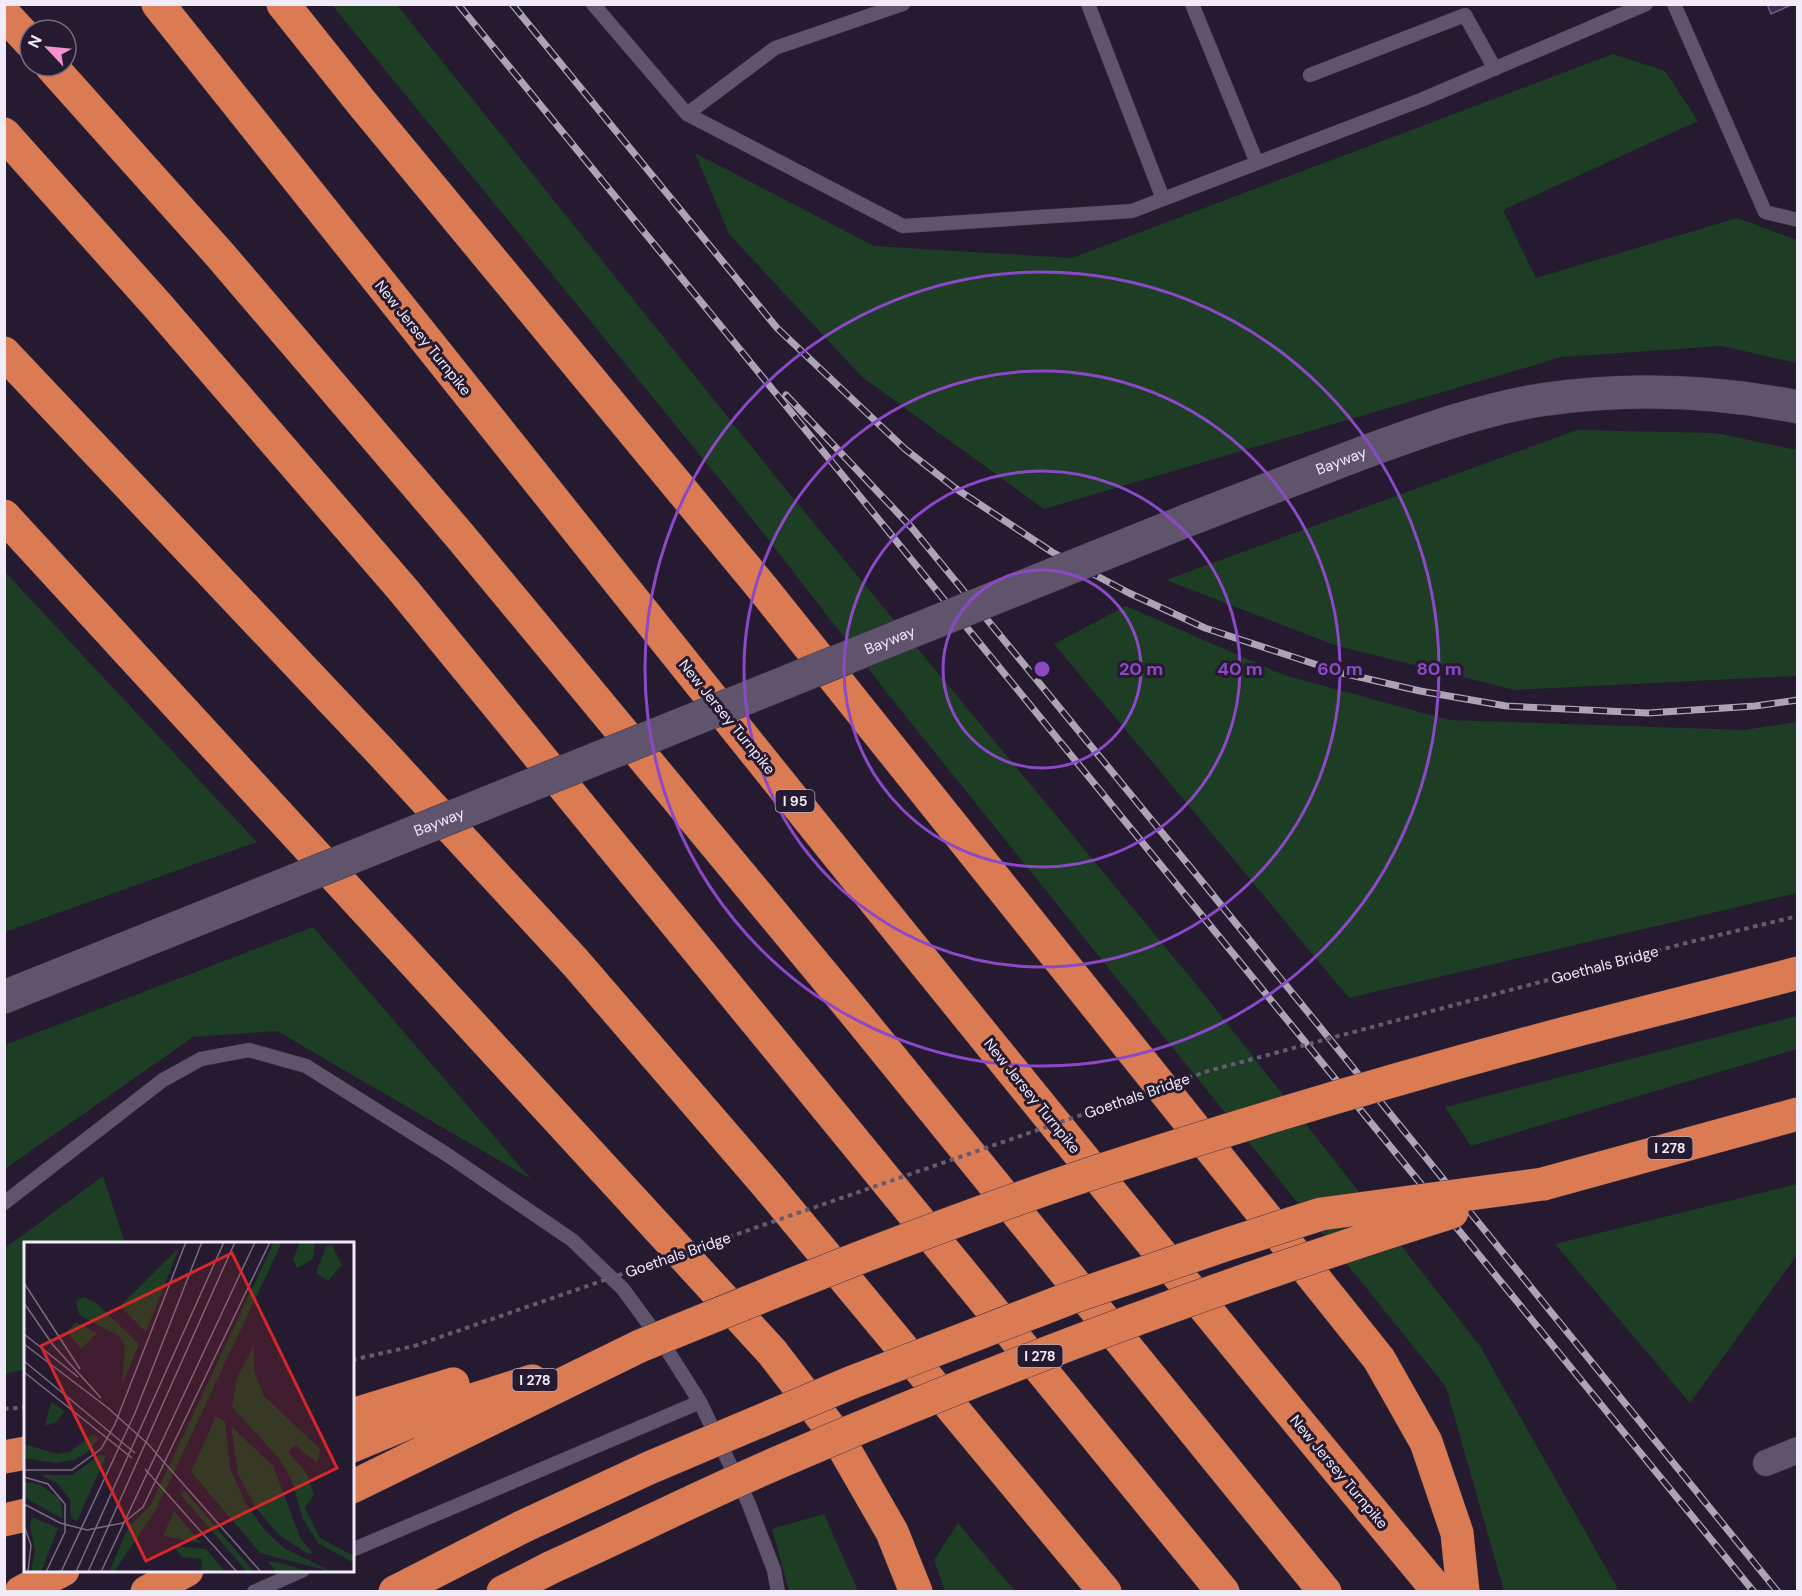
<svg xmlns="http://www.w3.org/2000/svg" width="1802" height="1596" font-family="'DM Sans',sans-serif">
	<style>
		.green { fill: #1d3d24 }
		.building { fill: #3d2852; stroke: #6d617b; stroke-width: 1.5 }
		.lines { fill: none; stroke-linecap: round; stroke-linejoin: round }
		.lane-casing { stroke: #3b3344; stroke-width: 15 }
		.street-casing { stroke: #3b3344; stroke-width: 27 }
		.secondary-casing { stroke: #3b3344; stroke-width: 34 }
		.highway-casing { stroke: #3b3344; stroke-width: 34 }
		.path { stroke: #655b6f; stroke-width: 4; stroke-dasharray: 4.5 4.5; stroke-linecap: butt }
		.lane { stroke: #60546d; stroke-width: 14 }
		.street { stroke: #60546d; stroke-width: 26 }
		.secondary { stroke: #60546d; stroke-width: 33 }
		.highway { stroke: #db7b54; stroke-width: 33 }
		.rail-casing { stroke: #aca4b5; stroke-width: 7 }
		.rail { stroke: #251a30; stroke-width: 4.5; stroke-dasharray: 14; stroke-linecap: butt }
		.secondary-bridge-casing { stroke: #3b3344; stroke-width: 34; stroke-linecap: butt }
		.highway-bridge-casing { stroke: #3b3344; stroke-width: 34; stroke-linecap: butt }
		.path-bridge { stroke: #655b6f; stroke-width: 4; stroke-dasharray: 4.5 4.5; stroke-linecap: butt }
		.secondary-bridge { stroke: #60546d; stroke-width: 33 }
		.highway-bridge { stroke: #db7b54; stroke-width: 33 }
		.ring { fill: none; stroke: #8d48c8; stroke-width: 3 }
		.labels { text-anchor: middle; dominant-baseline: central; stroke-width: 6; stroke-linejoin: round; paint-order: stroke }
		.shield { fill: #251a30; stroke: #b4acbd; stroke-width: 1.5 }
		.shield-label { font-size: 14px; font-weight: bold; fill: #f1eaf9 }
		.street-label { font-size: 15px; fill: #f1eaf9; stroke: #251a30 }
		.inset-road { fill: none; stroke: #776d80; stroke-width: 1.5 }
		.view { fill: #d62828; fill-opacity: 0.15; stroke: #d62828; stroke-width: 3 }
		.inset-edge { fill: none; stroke: #f1eaf9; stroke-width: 3 }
		.centre { fill: #8d48c8; stroke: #251a30; stroke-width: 3 }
		.ring-label { font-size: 18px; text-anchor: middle; font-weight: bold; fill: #8d48c8; stroke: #251a30; stroke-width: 6; stroke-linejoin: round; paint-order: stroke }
	</style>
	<rect width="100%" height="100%" fill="#251a30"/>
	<!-- green -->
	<path class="green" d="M 332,5 L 397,5 L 783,486 L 1200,989 L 1480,1346 L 1619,1591 L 1504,1591 L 1446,1387 L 895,703 L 753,520 Z
		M 1613,54 L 1665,71 L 1698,121 L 1503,210 L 1536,278 L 1737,218 L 1797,240 L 1797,363 L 1722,346 L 1562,357 L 1044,509 L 862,377 L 729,234 L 695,153 L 874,246 L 1072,258 Z
		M 1577,430 L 1716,433 L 1797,450 L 1797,676 L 1515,690 L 1337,646 L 1166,580 Z
		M 5,572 L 257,842 L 5,932 Z
		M 1126,606 L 1284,675 L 1449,720 L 1744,730 L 1797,722 L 1797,893 L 1349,998 L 1054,644 Z
		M 313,927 L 531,1179 L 277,1031 L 193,1037 L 5,1169 L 5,1045 Z
		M 1797,1016 L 1797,1049 L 1471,1146 L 1445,1107 Z
		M 103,1176 L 125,1243 L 26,1244 L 25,1369 L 5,1374 L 5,1248 Z
		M 1797,1184 L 1797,1255 L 1690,1403 L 1555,1244 Z
		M 824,1514 L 858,1591 L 789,1591 L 772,1529 Z
		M 958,1523 L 1015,1591 L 945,1591 L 934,1560 Z"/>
	<!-- building -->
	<path class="building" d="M 1767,4 L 1793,4 L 1771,14 Z"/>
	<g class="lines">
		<defs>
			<path id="lane" d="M 593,4 L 687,114 L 903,226 L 1132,211 L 1421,100 L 1646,4
				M 1088,4 L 1163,199
				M 1192,4 L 1257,163
				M 1674,4 L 1765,212 L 1798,220
				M 1310,75 L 1465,15 L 1495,69
				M 687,114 L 775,48 L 903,4
				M 4,1203 L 163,1080 L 201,1059 L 249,1050 L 306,1066 L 446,1154 L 572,1240 L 623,1289 L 664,1345 L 700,1402 L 748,1502 L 774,1570 L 778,1592
				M 352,1550 L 700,1402
				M 254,1592 L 303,1570"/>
			<path id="street" d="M 1766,1463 L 1798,1450"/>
			<g id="secondary">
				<path id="s1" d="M 1188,520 C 1246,498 1304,475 1362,453 C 1420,432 1479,410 1540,400 C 1627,387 1712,390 1798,407"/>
				<path d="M 4,997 L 236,904"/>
			</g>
			<path id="highway" d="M 158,4 C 336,230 516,453 695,677 C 941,984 1188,1290 1439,1592
				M 283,4 L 361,102 L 764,590 L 1379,1359 L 1426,1442 L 1457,1533 L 1463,1592
				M 4,14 L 30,42
				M 51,66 L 221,256 L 460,536 L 855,1013 L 1325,1592
				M 4,134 L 158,306 L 404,591 L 1223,1592
				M 4,353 L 381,752 L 575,962 L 767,1185 L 1105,1592
				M 4,516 L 772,1352 L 838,1438 L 892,1532 L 916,1592
				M 1543,1184 L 1798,1114
				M 352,1415 L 453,1384
				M 352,1446 L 431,1413 L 532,1381
				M 4,1457 L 26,1453
				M 352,1487 L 640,1346
				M 4,1520 L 26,1515
				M 21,1592 L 63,1570
				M 147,1592 L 187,1570
				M 395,1592 L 522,1527
				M 503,1592 L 552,1567"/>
		</defs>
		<!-- lane casing -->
		<use href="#lane" class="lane-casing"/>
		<!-- street casing -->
		<use href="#street" class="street-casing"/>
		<!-- secondary casing -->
		<use href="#secondary" class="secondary-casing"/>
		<!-- highway casing -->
		<use href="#highway" class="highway-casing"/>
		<!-- path -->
		<path class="path" d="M 352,1360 L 414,1346
			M 4,1409 L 26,1407"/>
		<!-- lane -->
		<use href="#lane" class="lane"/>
		<!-- street -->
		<use href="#street" class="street"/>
		<!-- secondary -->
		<use href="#secondary" class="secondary"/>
		<!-- highway -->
		<use href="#highway" class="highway"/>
		<defs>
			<path id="rail" d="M 458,4 L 1754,1592
				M 512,4 L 777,328 L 905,449 L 955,488 L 1052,552 L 1129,593 L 1205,628 L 1342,673 L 1420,691 L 1506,706 L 1648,713 L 1755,706 L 1798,700
				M 786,395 L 912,528 L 1191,868 L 1778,1592"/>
		</defs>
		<!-- rail casing -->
		<use href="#rail" class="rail-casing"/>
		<!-- rail -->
		<use href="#rail" class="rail"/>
		<defs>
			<g id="secondary-bridge">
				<path id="s2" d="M 236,904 L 1188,520"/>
			</g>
			<path id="highway-bridge" d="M 640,1346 C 794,1283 949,1220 1108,1168 C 1246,1123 1385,1082 1525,1044 C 1616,1019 1707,997 1798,973
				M 522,1527 L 649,1468 L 850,1383 L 1070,1298 L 1228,1244 L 1321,1214 L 1543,1184
				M 552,1567 C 632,1531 710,1491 791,1457 C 1007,1364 1228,1282 1452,1212"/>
		</defs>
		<!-- secondary-bridge casing -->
		<use href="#secondary-bridge" class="secondary-bridge-casing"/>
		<!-- highway-bridge casing -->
		<use href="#highway-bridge" class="highway-bridge-casing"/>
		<!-- path-bridge -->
		<path class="path-bridge" d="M 414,1346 L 1208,1071 L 1682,944 L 1798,916"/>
		<!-- secondary-bridge -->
		<use href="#secondary-bridge" class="secondary-bridge"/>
		<!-- highway-bridge -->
		<use href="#highway-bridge" class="highway-bridge"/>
	</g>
	<!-- distance rings -->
	<g class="ring">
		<circle cx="1042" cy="669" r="99"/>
		<circle cx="1042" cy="669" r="198"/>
		<circle cx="1042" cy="669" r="298"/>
		<circle cx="1042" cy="669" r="397"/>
	</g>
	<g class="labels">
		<!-- shield labels -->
		<g class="shield">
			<rect x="775.5" y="790" width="39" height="22" rx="4.5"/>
			<rect x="1647.5" y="1137" width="45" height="22" rx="4.5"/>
			<rect x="1017.5" y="1345" width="45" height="22" rx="4.5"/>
			<rect x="512.5" y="1369" width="45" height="22" rx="4.5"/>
		</g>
		<g class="shield-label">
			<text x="795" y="801">I 95</text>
			<text x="1670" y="1148">I 278</text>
			<text x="1040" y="1356">I 278</text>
			<text x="535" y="1380">I 278</text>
		</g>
		<!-- street labels -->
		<g class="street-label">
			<text transform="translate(423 338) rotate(51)">New Jersey Turnpike</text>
			<text stroke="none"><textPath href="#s1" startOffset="164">Bayway</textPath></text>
			<text stroke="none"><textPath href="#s2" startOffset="705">Bayway</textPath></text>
			<text transform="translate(727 717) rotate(51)">New Jersey Turnpike</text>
			<text stroke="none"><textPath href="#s2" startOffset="219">Bayway</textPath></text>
			<text transform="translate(1605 965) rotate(-15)">Goethals Bridge</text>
			<text transform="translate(1032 1096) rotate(51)">New Jersey Turnpike</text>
			<text transform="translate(1137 1096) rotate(-19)">Goethals Bridge</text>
			<text transform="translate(678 1255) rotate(-19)">Goethals Bridge</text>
			<text transform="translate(1339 1472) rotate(50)">New Jersey Turnpike</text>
		</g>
	</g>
	<!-- overview -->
	<g transform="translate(24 1242)">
		<rect width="330" height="330" fill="#251a30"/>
		<path d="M 250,0 L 258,0 L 133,266 L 90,330 L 85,330 L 105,284 L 126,264 ZM 276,0 L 291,0 L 289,17 L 273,26 L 269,17 ZM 308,3 L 318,23 L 304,39 L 292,31 L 302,4 ZM 155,6 L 122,90 L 96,64 ZM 59,55 L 71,60 L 115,102 L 98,143 L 101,104 L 95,94 L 55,73 L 52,60 ZM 52,80 L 73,91 L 57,107 L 43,90 ZM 230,103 L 230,129 L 240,154 L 296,207 L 293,221 L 271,203 L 264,210 L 283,231 L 290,253 L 281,266 L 296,296 L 330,314 L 330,321 L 294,301 L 279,277 L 267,237 L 256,218 L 208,165 L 213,136 ZM 27,160 L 41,169 L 31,181 L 21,184 ZM 192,174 L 201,180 L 206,226 L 222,262 L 240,287 L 260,306 L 309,330 L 236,311 L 167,230 ZM 207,184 L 249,224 L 277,297 L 289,311 L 284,312 L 255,293 L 232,266 L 214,232 ZM 70,192 L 75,197 L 63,211 L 50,218 L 32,221 L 0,216 L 0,202 L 33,212 L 45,210 ZM 76,213 L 82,214 L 53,279 L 47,276 L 46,258 L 34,242 L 17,233 L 48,233 ZM 0,240 L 15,242 L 36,257 L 39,277 L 0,255 ZM 160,248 L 227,326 L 230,330 L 223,330 L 157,253 ZM 150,269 L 177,301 L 139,294 ZM 8,275 L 34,286 L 17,330 L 7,330 L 11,309 L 6,285 ZM 150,304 L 182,307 L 201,330 L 177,330 L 178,317 L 158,315 ZM 243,319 L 261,322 L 285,330 L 253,330 Z" fill="#1d3d24"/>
		<path class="inset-road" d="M 0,41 L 56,127M 0,61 L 29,103 L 77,156M 0,92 L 54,135M 0,102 L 84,166 L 124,202 L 237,330M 0,119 L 111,211M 0,130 L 108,216M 121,227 L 213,330M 0,228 L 48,228 L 77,207 L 91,182 L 162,0M 0,235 L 24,242 L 41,262 L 41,290 L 22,330M 0,262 L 36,281 L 63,288 L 99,281 L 119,265 L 246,0M 0,284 L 7,303 L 4,330M 37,330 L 111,171 L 178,0M 52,330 L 200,0M 64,330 L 211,0M 77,330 L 231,0"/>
		<path class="view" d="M 208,11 L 313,226 L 122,319 L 17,104 Z"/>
		<rect width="330" height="330" class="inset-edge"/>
	</g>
	<circle cx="1042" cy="669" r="9" class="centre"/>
	<g class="ring-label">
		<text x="1141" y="675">20 m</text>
		<text x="1240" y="675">40 m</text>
		<text x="1340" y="675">60 m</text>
		<text x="1439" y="675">80 m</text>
	</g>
	<!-- border -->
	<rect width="1802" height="1596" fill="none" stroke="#f1eaf9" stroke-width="12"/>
	<!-- north arrow -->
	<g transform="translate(48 48) rotate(296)"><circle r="28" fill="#251a30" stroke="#776d80" stroke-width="1.5"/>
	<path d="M0-4.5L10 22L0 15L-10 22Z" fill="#f590d1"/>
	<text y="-9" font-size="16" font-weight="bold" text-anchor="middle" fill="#f1eaf9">N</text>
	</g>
</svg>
